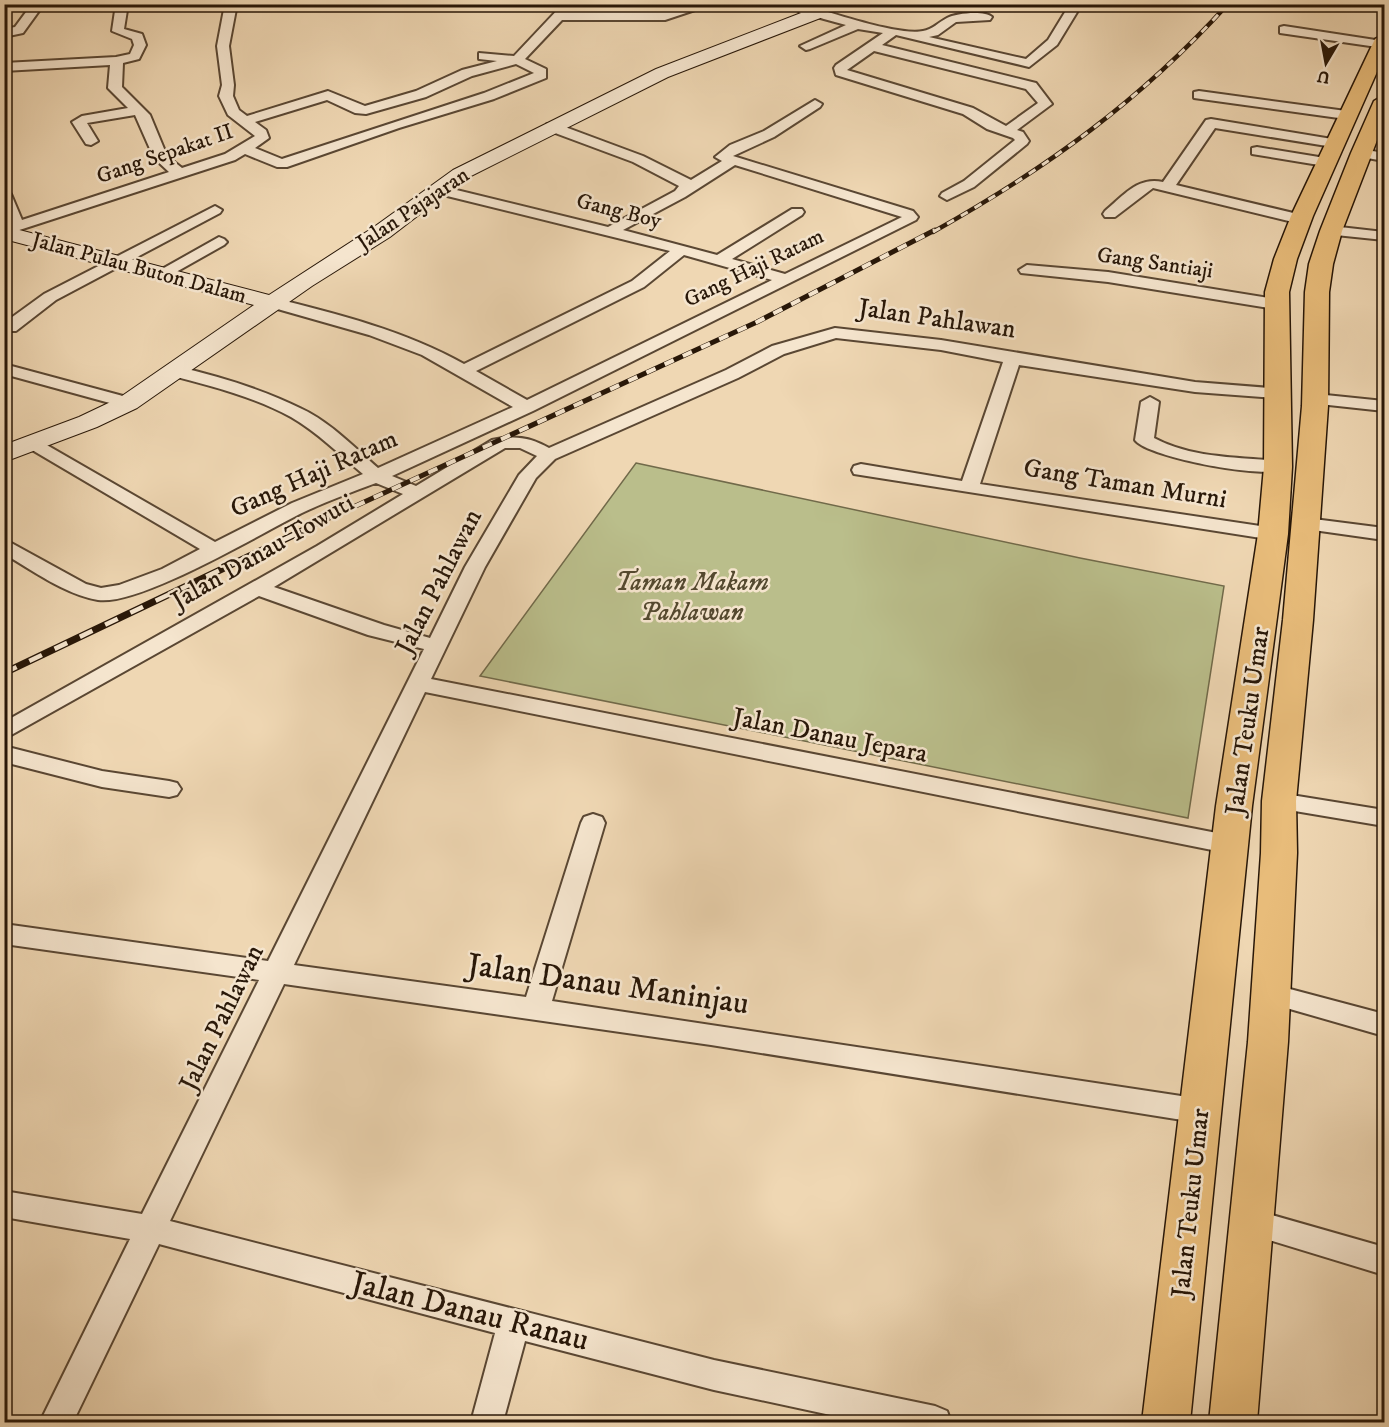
<svg xmlns="http://www.w3.org/2000/svg" width="1389" height="1427" font-family="'IM FELL DW Pica',serif">
	<style>
		.green { fill: #babe8b; stroke: #716a4a; stroke-width: 1.5 }
		.lines { fill: none; stroke-linecap: round; stroke-linejoin: round }
		.street-casing { stroke: #5a4733; stroke-width: 4 }
		.secondary-casing { stroke: #281708; stroke-width: 2 }
		.highway-casing { stroke: #281708; stroke-width: 3 }
		.street { fill: #f5e5ce; fill-rule: evenodd }
		.secondary { fill: #f5e5ce; fill-rule: evenodd }
		.highway { fill: #e8bc7a; fill-rule: evenodd }
		.rail-far2-casing { stroke: #281708; stroke-width: 4.5 }
		.rail-far1-casing { stroke: #281708; stroke-width: 5 }
		.rail-casing { stroke: #281708; stroke-width: 7 }
		.rail-far2 { stroke: #f5e5ce; stroke-width: 3; stroke-dasharray: 8; stroke-linecap: butt }
		.rail-far1 { stroke: #f5e5ce; stroke-width: 4; stroke-dasharray: 10; stroke-linecap: butt }
		.rail { stroke: #f5e5ce; stroke-width: 4.5; stroke-dasharray: 14; stroke-linecap: butt }
		.labels { text-anchor: middle; dominant-baseline: central; stroke-width: 5; stroke-linejoin: round; paint-order: stroke }
		.far-street-label { font-size: 22px; fill: #281708; stroke: #f5e5ce }
		.street-label { font-size: 26px; fill: #281708; stroke: #f5e5ce }
		.park-label { font-size: 26px; font-style: italic; fill: #54492f; stroke: #f5e5ce }
		.near-street-label { font-size: 32px; fill: #281708; stroke: #f5e5ce }
	</style>
	<rect width="100%" height="100%" fill="#efd7b3"/>
	<filter id="stains"><feTurbulence type="fractalNoise" baseFrequency=".00333" numOctaves="4"/><feColorMatrix values="0 0 0 0 .2 0 0 0 0 .09 0 0 0 0 .02 0 0 0 .5 -.17"/></filter>
	<radialGradient id="worn" r=".72"><stop offset=".6" stop-color="#630" stop-opacity="0"/><stop offset="1" stop-color="#630" stop-opacity=".3"/></radialGradient>
	<!-- green -->
	<path class="green" d="M 636,463 L 1080,558 L 1224,586 L 1188,818 L 480,676 Z"/>
	<g class="lines">
		<defs>
			<path id="street" d="M 32,4 L 44,4 L 23,33 L 4,37 L 4,29 L 15,27 Z
				M 116,4 L 128,4 L 124,29 L 142,34 L 146,45 L 139,59 L 123,63 L 122,87 L 150,115 L 167,156 L 182,168 L 225,154 L 255,136 L 228,115 L 219,96 L 222,85 L 217,46 L 225,4 L 237,4 L 229,46 L 234,85 L 233,96 L 239,110 L 247,116 L 328,91 L 365,106 L 416,91 L 462,70 L 497,61 L 479,59 L 479,53 L 514,56 L 563,4 L 576,4 L 569,12 L 664,12 L 692,4 L 713,4 L 665,20 L 562,20 L 525,59 L 546,69 L 546,78 L 494,99 L 399,128 L 287,167 L 277,167 L 245,154 L 235,160 L 4,235 L 4,226 L 9,224 L 4,214 L 4,190 L 11,194 L 22,220 L 169,172 L 154,158 L 135,115 L 87,123 L 98,141 L 91,145 L 86,144 L 72,122 L 82,116 L 128,108 L 108,88 L 110,65 L 4,71 L 4,63 L 116,57 L 130,54 L 134,45 L 132,39 L 112,31 ZM 516,64 L 534,73 L 484,93 L 282,159 L 255,148 L 269,138 L 266,130 L 255,122 L 327,100 L 355,113 L 366,114 L 426,97 L 472,76 Z
				M 1070,4 L 1082,4 L 1057,45 L 1029,67 L 896,35 L 882,45 L 1036,83 L 1052,104 L 1017,130 L 1023,132 L 1029,141 L 1027,144 L 974,187 L 947,200 L 940,196 L 942,193 L 964,181 L 1015,140 L 1013,138 L 987,129 L 963,114 L 836,75 L 834,68 L 836,65 L 883,33 L 858,29 L 810,49 L 806,50 L 800,46 L 846,25 L 813,16 L 811,13 L 817,9 C 840,15 901,36 923,31 C 932,30 939,22 947,18 C 956,13 985,10 992,17 L 990,20 L 956,22 L 938,35 L 929,37 L 1026,59 L 1048,40 ZM 874,51 L 1026,89 L 1038,103 L 1006,126 L 973,108 L 847,70 Z
				M 1362,4 L 1384,4 L 1384,10 L 1364,6 Z
				M 1284,26 L 1382,41 L 1384,42 L 1384,48 L 1280,33 L 1280,27 Z
				M 1199,91 L 1346,111 L 1353,115 L 1346,119 L 1194,98 L 1194,92 Z
				M 815,100 L 822,104 L 820,107 L 774,137 L 733,156 L 913,211 L 918,217 L 916,220 L 533,411 L 392,476 L 416,486 L 492,440 C 514,435 530,437 549,448 L 726,370 L 772,346 L 835,328 L 941,340 L 1195,382 L 1283,389 L 1286,393 L 1283,397 L 1277,398 L 1195,392 L 1019,365 L 980,484 L 1273,528 L 1280,530 L 1283,534 L 1280,538 L 1273,540 L 854,474 L 852,470 L 854,466 L 861,464 L 962,481 L 1003,362 L 941,350 L 836,338 L 784,354 L 738,378 L 555,459 L 536,478 L 485,567 L 431,679 L 1232,836 L 1241,839 L 1244,845 L 1241,851 L 1232,854 L 425,692 L 294,965 L 526,997 L 581,823 L 584,817 L 593,814 L 602,817 L 605,823 L 552,1001 L 1201,1099 L 1211,1103 L 1215,1111 L 1211,1119 L 1201,1123 L 711,1045 L 284,984 L 170,1221 L 714,1360 L 935,1406 L 947,1411 L 951,1422 L 863,1422 L 714,1390 L 525,1341 L 503,1422 L 471,1422 L 495,1333 L 159,1244 L 73,1422 L 40,1422 L 130,1239 L 4,1217 L 4,1191 L 142,1214 L 259,980 L 4,944 L 4,924 L 268,961 L 424,649 L 368,635 L 259,596 L 4,739 L 4,722 L 317,546 L 403,494 L 376,483 C 352,492 327,501 304,512 C 261,533 140,606 98,600 C 64,594 34,571 4,554 L 4,539 L 86,584 L 101,588 L 119,585 L 162,569 L 200,549 L 22,444 L 31,438 L 38,440 L 215,542 L 292,503 L 363,474 C 340,455 317,432 291,417 C 255,397 208,385 169,375 L 166,371 L 169,367 L 175,366 C 218,376 262,389 302,409 C 330,422 355,448 378,468 L 513,407 L 422,355 L 369,335 L 267,306 L 265,303 L 267,300 L 273,298 C 338,314 405,331 464,364 L 632,281 L 670,251 L 435,193 L 433,190 L 435,187 L 440,186 L 608,227 L 675,191 L 679,186 L 633,162 L 547,130 L 547,124 L 557,124 L 643,156 L 691,180 L 722,161 L 715,157 L 730,145 L 764,131 ZM 735,165 L 902,217 L 785,274 L 732,259 L 802,215 L 804,212 L 802,209 L 792,209 L 717,255 L 623,230 L 685,197 ZM 684,255 L 772,280 L 527,400 L 476,371 L 644,287 ZM 505,448 L 520,448 L 537,456 L 519,475 L 465,567 L 430,638 L 384,625 L 274,587 Z
				M 1211,119 L 1338,140 L 1338,146 L 1333,147 L 1215,128 L 1176,185 L 1306,216 L 1309,219 L 1306,222 L 1301,224 L 1153,188 L 1115,217 L 1105,217 L 1103,214 L 1105,211 C 1123,196 1138,176 1163,182 L 1206,120 Z
				M 1257,147 L 1325,158 L 1332,162 L 1325,166 L 1252,154 L 1252,148 Z
				M 1361,149 L 1384,153 L 1384,161 L 1356,156 L 1356,150 Z
				M 215,206 L 222,210 L 220,213 L 56,300 L 16,331 L 4,331 L 4,323 L 44,294 Z
				M 1331,226 L 1384,232 L 1384,240 L 1326,234 L 1323,231 L 1326,228 Z
				M 219,237 L 224,239 L 227,242 L 224,245 L 169,276 L 163,278 L 155,273 Z
				M 1027,265 L 1108,272 L 1275,299 L 1283,304 L 1275,309 L 1108,282 L 1021,273 L 1019,270 Z
				M 4,364 L 134,399 L 137,403 L 128,408 L 4,374 Z
				M 1316,394 L 1384,401 L 1384,411 L 1310,403 L 1307,399 Z
				M 1150,397 L 1159,402 L 1154,438 C 1191,458 1236,457 1278,461 L 1287,467 C 1277,482 1148,458 1135,440 L 1141,402 Z
				M 1306,518 L 1384,528 L 1384,540 L 1299,528 L 1296,524 Z
				M 4,746 L 102,771 L 169,781 L 177,783 L 181,789 L 177,795 L 169,797 L 102,787 L 4,762 Z
				M 1279,793 L 1384,810 L 1384,826 L 1271,807 L 1267,801 L 1271,795 Z
				M 1271,984 L 1384,1014 L 1384,1036 L 1262,1001 L 1258,994 L 1262,987 Z
				M 1251,1209 L 1384,1247 L 1384,1275 L 1240,1231 L 1236,1222 L 1240,1213 Z"/>
			<path id="secondary" d="M 782,4 C 796,4 816,2 825,13 L 823,17 L 668,77 L 467,178 L 390,237 L 312,286 L 137,408 L 97,427 L 4,462 L 4,445 L 79,417 L 119,398 L 254,305 L 4,239 L 4,226 L 269,295 L 374,227 L 453,170 L 656,69 L 801,13 Z"/>
			<path id="highway" d="M 1384,34 L 1384,56 L 1313,216 L 1297,259 L 1289,292 L 1292,467 L 1288,534 L 1252,806 L 1190,1422 L 1142,1422 L 1216,806 L 1258,534 L 1264,467 L 1265,292 L 1274,259 L 1291,216 L 1375,39 Z
				M 1384,95 L 1384,122 L 1342,231 L 1333,264 L 1329,292 L 1328,406 L 1313,620 L 1296,801 L 1297,853 L 1288,1042 L 1257,1422 L 1209,1422 L 1248,1042 L 1261,853 L 1262,801 L 1283,620 L 1302,406 L 1305,292 L 1309,264 L 1320,231 L 1351,153 L 1374,101 Z"/>
		</defs>
		<!-- street casing -->
		<use href="#street" class="street-casing"/>
		<!-- secondary casing -->
		<use href="#secondary" class="secondary-casing"/>
		<!-- highway casing -->
		<use href="#highway" class="highway-casing"/>
		<!-- street -->
		<use href="#street" class="street"/>
		<!-- secondary -->
		<use href="#secondary" class="secondary"/>
		<!-- highway -->
		<use href="#highway" class="highway"/>
		<defs>
			<path id="rail-far2" d="M 933,232 C 1047,168 1140,101 1228,4"/>
			<path id="rail-far1" d="M 301,531 L 757,322 L 935,230"/>
			<path id="rail" d="M 4,673 L 304,530"/>
		</defs>
		<!-- rail-far2 casing -->
		<use href="#rail-far2" class="rail-far2-casing"/>
		<!-- rail-far1 casing -->
		<use href="#rail-far1" class="rail-far1-casing"/>
		<!-- rail casing -->
		<use href="#rail" class="rail-casing"/>
		<!-- rail-far2 -->
		<use href="#rail-far2" class="rail-far2"/>
		<!-- rail-far1 -->
		<use href="#rail-far1" class="rail-far1"/>
		<!-- rail -->
		<use href="#rail" class="rail"/>
	</g>
	<g class="labels">
		<!-- far-street labels -->
		<g class="far-street-label">
			<text transform="translate(165 154) rotate(-19)">Gang Sepakat II</text>
			<text transform="translate(413 209) rotate(-34)">Jalan Pajajaran</text>
			<text transform="translate(619 211) rotate(14)">Gang Boy</text>
			<text transform="translate(1155 263) rotate(8)">Gang Santiaji</text>
			<text transform="translate(139 268) rotate(15)">Jalan Pulau Buton Dalam</text>
			<text transform="translate(754 268) rotate(-26)">Gang Haji Ratam</text>
		</g>
		<!-- street labels -->
		<g class="street-label">
			<text transform="translate(937 319) rotate(8)">Jalan Pahlawan</text>
			<text transform="translate(314 474) rotate(-24)">Gang Haji Ratam</text>
			<text transform="translate(1125 484) rotate(9)">Gang Taman Murni</text>
			<text transform="translate(263 552) rotate(-30)">Jalan Danau Towuti</text>
			<text transform="translate(439 582) rotate(-63)">Jalan Pahlawan</text>
			<text transform="translate(1248 721) rotate(-82)">Jalan Teuku Umar</text>
			<text transform="translate(830 736) rotate(11)">Jalan Danau Jepara</text>
			<text transform="translate(222 1018) rotate(-64)">Jalan Pahlawan</text>
			<text transform="translate(1191 1203) rotate(-84)">Jalan Teuku Umar</text>
		</g>
		<!-- park labels -->
		<g class="park-label">
			<text x="692" y="582">Taman Makam<tspan x="692" dy="30">Pahlawan</tspan></text>
		</g>
		<!-- near-street labels -->
		<g class="near-street-label">
			<text transform="translate(608 985) rotate(8)">Jalan Danau Maninjau</text>
			<text transform="translate(470 1312) rotate(14)">Jalan Danau Ranau</text>
		</g>
	</g>
	<!-- margin -->
	<rect width="1389" height="1427" fill="none" stroke="#efd7b3" stroke-width="24"/>
	<rect x="6" y="6" width="1377" height="1415" fill="none" stroke="#281708" stroke-width="3"/>
	<rect x="12" y="12" width="1365" height="1403" fill="none" stroke="#281708" stroke-width="1.5"/>
	<!-- north arrow -->
	<g transform="translate(1326 63) rotate(190)" stroke="#f5e5ce" stroke-width="4.5" paint-order="stroke">
	<path d="M0-4.5L10 22L0 15L-10 22Z" fill="#281708"/>
	<text y="-9" font-size="16" font-weight="bold" text-anchor="middle" fill="#281708">U</text>
	</g>
	<rect width="100%" height="100%" filter="url(#stains)"/>
	<rect width="100%" height="100%" fill="url(#worn)"/>
</svg>
